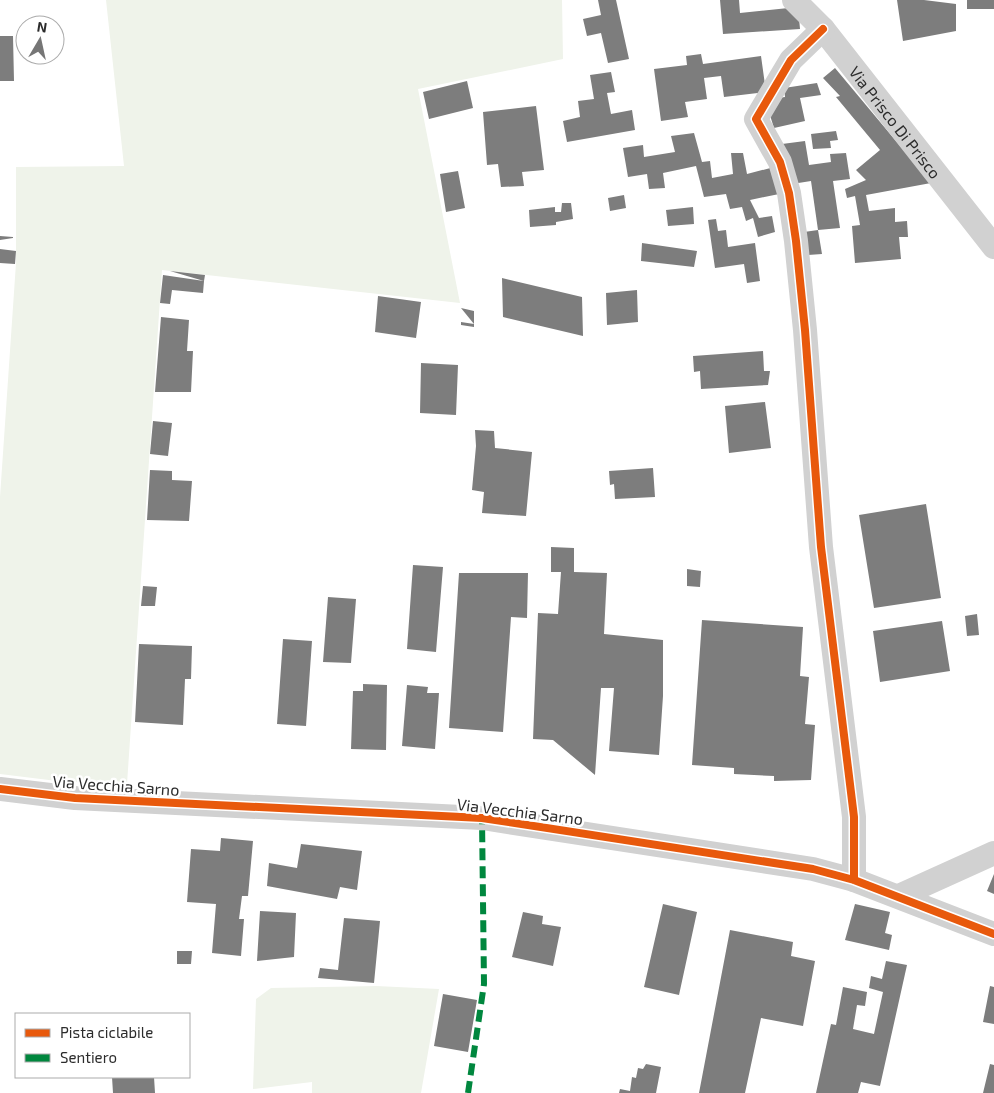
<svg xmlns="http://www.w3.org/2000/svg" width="994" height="1093" font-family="'Exo 2',sans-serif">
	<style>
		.green { fill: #eff3ea }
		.building { fill: #7d7d7d }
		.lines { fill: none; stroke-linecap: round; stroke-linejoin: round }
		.street { stroke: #d1d1d1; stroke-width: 24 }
		.quiet { stroke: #00873e; stroke-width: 6; stroke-dasharray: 12 6; stroke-linecap: butt }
		.cycleway-casing { stroke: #fff; stroke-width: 11 }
		.cycleway { stroke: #e8590c; stroke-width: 8 }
		.labels { text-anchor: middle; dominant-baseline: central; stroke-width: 5; stroke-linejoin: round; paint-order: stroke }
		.street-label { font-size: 16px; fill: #2c2c2c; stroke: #fff }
	</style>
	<rect width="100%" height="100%" fill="#fff"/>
	<!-- green -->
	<path class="green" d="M 106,0 L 562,0 L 563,59 L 418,89 L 460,303 L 162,270 L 127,784 L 57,781 L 0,774 L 0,497 L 16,263 L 16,167 L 124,166 Z
		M 376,986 L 439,989 L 421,1093 L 312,1093 L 312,1082 L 253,1089 L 256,999 L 271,988 Z"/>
	<!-- building -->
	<path class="building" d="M 598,0 L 616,0 L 629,59 L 608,63 L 601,33 L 587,36 L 583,19 L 601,15 Z
		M 720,0 L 739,0 L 740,13 L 798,7 L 800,29 L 723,34 Z
		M 897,0 L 924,0 L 956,4 L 956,31 L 903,41 Z
		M 967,0 L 994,0 L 994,9 L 967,9 Z
		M 0,36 L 13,36 L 14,81 L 0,81 Z
		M 701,54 L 703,64 L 761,56 L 766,92 L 724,97 L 721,76 L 704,78 L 707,99 L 685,102 L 688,117 L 661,121 L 654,69 L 687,65 L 686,56 Z
		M 835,68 L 931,183 L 866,195 L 869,211 L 895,208 L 895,222 L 907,221 L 908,237 L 899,237 L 901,259 L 855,263 L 852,226 L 860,225 L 855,196 L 847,198 L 845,189 L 866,180 L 856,170 L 880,150 L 836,97 L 840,96 L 823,78 Z
		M 611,72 L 615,92 L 607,93 L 611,114 L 632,110 L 635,130 L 567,142 L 563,121 L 580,117 L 578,101 L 594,99 L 590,75 Z
		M 467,81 L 473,108 L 429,119 L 423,92 Z
		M 817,83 L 821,95 L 800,98 L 805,121 L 774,128 L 768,109 L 771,99 L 785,97 L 784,88 Z
		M 536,106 L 544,170 L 522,172 L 524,186 L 501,187 L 498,164 L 487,165 L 483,112 Z
		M 836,131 L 838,140 L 830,141 L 831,148 L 813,149 L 811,134 Z
		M 694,133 L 702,162 L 710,161 L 712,178 L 733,174 L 731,153 L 743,153 L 747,174 L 778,166 L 784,193 L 750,200 L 759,218 L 772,216 L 775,232 L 758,237 L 753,218 L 746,221 L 742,207 L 730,209 L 726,194 L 704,197 L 696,166 L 663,173 L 665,188 L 649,189 L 647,174 L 628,177 L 623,148 L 643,145 L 644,157 L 675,152 L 671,136 Z
		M 805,141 L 809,165 L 831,162 L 830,154 L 846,153 L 850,179 L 833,181 L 840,228 L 818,230 L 811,181 L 792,184 L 782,144 Z
		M 458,171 L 465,208 L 446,212 L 440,174 Z
		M 624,195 L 626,208 L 610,211 L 608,198 Z
		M 562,203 L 571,203 L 573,219 L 556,222 L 556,225 L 530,227 L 529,210 L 555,207 L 555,212 L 561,212 Z
		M 693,207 L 694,224 L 668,226 L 666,210 Z
		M 716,219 L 718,231 L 726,230 L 728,247 L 755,243 L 760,281 L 747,283 L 744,264 L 715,268 L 708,220 Z
		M 818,230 L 822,254 L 808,255 L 804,232 Z
		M 0,236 L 13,237 L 13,238 L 0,240 Z
		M 642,243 L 697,251 L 694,267 L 641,261 Z
		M 0,249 L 16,251 L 15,264 L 0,263 Z
		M 170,271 L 205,275 L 204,281 L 203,293 L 172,290 L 170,304 L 160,303 L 163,275 L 204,281 Z
		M 502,278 L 582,297 L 583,336 L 503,317 Z
		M 637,290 L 638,322 L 607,325 L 606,293 Z
		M 378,296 L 421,302 L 416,338 L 375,332 Z
		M 461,308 L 474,311 L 474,324 Z
		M 161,317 L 189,320 L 187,351 L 193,351 L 191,392 L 155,392 Z
		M 461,322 L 474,324 L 474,327 L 461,325 Z
		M 763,351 L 764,371 L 770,371 L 768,385 L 701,389 L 700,371 L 694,372 L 693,356 Z
		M 421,363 L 458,365 L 456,415 L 420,413 Z
		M 765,402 L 771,448 L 729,453 L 725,406 Z
		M 153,421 L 172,423 L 168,456 L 150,454 Z
		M 475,430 L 494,431 L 495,448 L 532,452 L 526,516 L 482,513 L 484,492 L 472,490 L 476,446 Z
		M 653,468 L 655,497 L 615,499 L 614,484 L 610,485 L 609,471 Z
		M 150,470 L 172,471 L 172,480 L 192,481 L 189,521 L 147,520 Z
		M 926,504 L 941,598 L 874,608 L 859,515 Z
		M 551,547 L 574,548 L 574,572 L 607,573 L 604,634 L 663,640 L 663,696 L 659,755 L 609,751 L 614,688 L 601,688 L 595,775 L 553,740 L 533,739 L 538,613 L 558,614 L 561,572 L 551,572 Z
		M 413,565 L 443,567 L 436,652 L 407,649 Z
		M 687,569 L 701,571 L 700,587 L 687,586 Z
		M 459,573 L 528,573 L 527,618 L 511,617 L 503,732 L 449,728 Z
		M 143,586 L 157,587 L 155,606 L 141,606 Z
		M 328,597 L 356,599 L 351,663 L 323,662 Z
		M 977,614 L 979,635 L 967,636 L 965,616 Z
		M 702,620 L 803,627 L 800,676 L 809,677 L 805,724 L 815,725 L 811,780 L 774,781 L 774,776 L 734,774 L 734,768 L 692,765 Z
		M 942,621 L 950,671 L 880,682 L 873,631 Z
		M 283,639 L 312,641 L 306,726 L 277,724 Z
		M 139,644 L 192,646 L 191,679 L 185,679 L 183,725 L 135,722 Z
		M 363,684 L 387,685 L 386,750 L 351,749 L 353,691 L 363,691 Z
		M 407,685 L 428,687 L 427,693 L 439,693 L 435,749 L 402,746 Z
		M 221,838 L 253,841 L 248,896 L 242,896 L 239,919 L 244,919 L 241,956 L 212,953 L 216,904 L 187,902 L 191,849 L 220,851 Z
		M 301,844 L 362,851 L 357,890 L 340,887 L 337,899 L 267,886 L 269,863 L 297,868 Z
		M 994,874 L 994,894 L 987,891 Z
		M 663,904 L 697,912 L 679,995 L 644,987 Z
		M 855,904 L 890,912 L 885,933 L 892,935 L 889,950 L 845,940 Z
		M 260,911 L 296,913 L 294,957 L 257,961 Z
		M 523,912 L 543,916 L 542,924 L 561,927 L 553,966 L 512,957 Z
		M 344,918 L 380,921 L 374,983 L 318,978 L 320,968 L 338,970 Z
		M 730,930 L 793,942 L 791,956 L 815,961 L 803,1026 L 761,1018 L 745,1093 L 699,1093 Z
		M 177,951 L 192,951 L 191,964 L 177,964 Z
		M 886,961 L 907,965 L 880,1086 L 861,1082 L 858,1093 L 816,1093 L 831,1024 L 836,1025 L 843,987 L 867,992 L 865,1006 L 857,1005 L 853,1029 L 874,1034 L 883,992 L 869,988 L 871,976 L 882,979 Z
		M 990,986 L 994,987 L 994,1024 L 983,1022 Z
		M 443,994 L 477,1000 L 468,1052 L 434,1046 Z
		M 646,1064 L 661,1067 L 656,1093 L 619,1093 L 620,1089 L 630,1091 L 632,1077 L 636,1078 L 638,1068 L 643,1069 Z
		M 990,1064 L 994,1065 L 994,1093 L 983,1093 Z
		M 112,1077 L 154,1077 L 155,1093 L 113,1093 Z"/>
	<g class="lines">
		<!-- street -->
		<g class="street">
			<path id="s1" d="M 794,0 L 823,29 L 994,247"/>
			<path d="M 823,29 L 791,60 L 756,119 L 780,162 L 789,193 L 796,241 L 805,330 L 821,547 L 854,817 L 854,880"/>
			<path d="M 0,789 L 75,798 L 482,818 L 813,869 L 854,880 L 994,934"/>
			<path d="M 899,896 L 994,853"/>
		</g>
		<!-- quiet -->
		<path class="quiet" d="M 468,1093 L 484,984 L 482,818"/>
		<defs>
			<path id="cycleway" d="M 823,29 L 791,60 L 756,119 L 780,162 L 789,193 L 796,241 L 805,330 L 821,547 L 854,817 L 854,880
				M 0,789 L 75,798 L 482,818 L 813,869 L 854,880 L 994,934"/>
		</defs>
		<!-- cycleway casing -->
		<use href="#cycleway" class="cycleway-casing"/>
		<!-- cycleway -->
		<use href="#cycleway" class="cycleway"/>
	</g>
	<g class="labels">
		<!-- street labels -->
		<g class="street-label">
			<text stroke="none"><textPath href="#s1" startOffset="159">Via Prisco Di Prisco</textPath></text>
			<text transform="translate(116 785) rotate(4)">Via Vecchia Sarno</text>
			<text transform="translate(520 811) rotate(7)">Via Vecchia Sarno</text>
		</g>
	</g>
	<!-- legend -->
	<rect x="15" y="1013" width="175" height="65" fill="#ffffff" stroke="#ababab"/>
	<rect x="25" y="1029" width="25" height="8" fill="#e8590c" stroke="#ababab"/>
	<text x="60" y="1038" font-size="15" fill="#2c2c2c">Pista ciclabile</text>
	<rect x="25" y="1054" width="25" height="8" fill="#00873e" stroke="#ababab"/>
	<text x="60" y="1063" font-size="15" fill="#2c2c2c">Sentiero</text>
	<!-- north arrow -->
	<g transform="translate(40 40) rotate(9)"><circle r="24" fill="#ffffff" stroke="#ababab"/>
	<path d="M0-4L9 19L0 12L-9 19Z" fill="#767676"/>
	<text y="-8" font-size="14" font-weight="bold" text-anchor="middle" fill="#2c2c2c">N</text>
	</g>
</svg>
